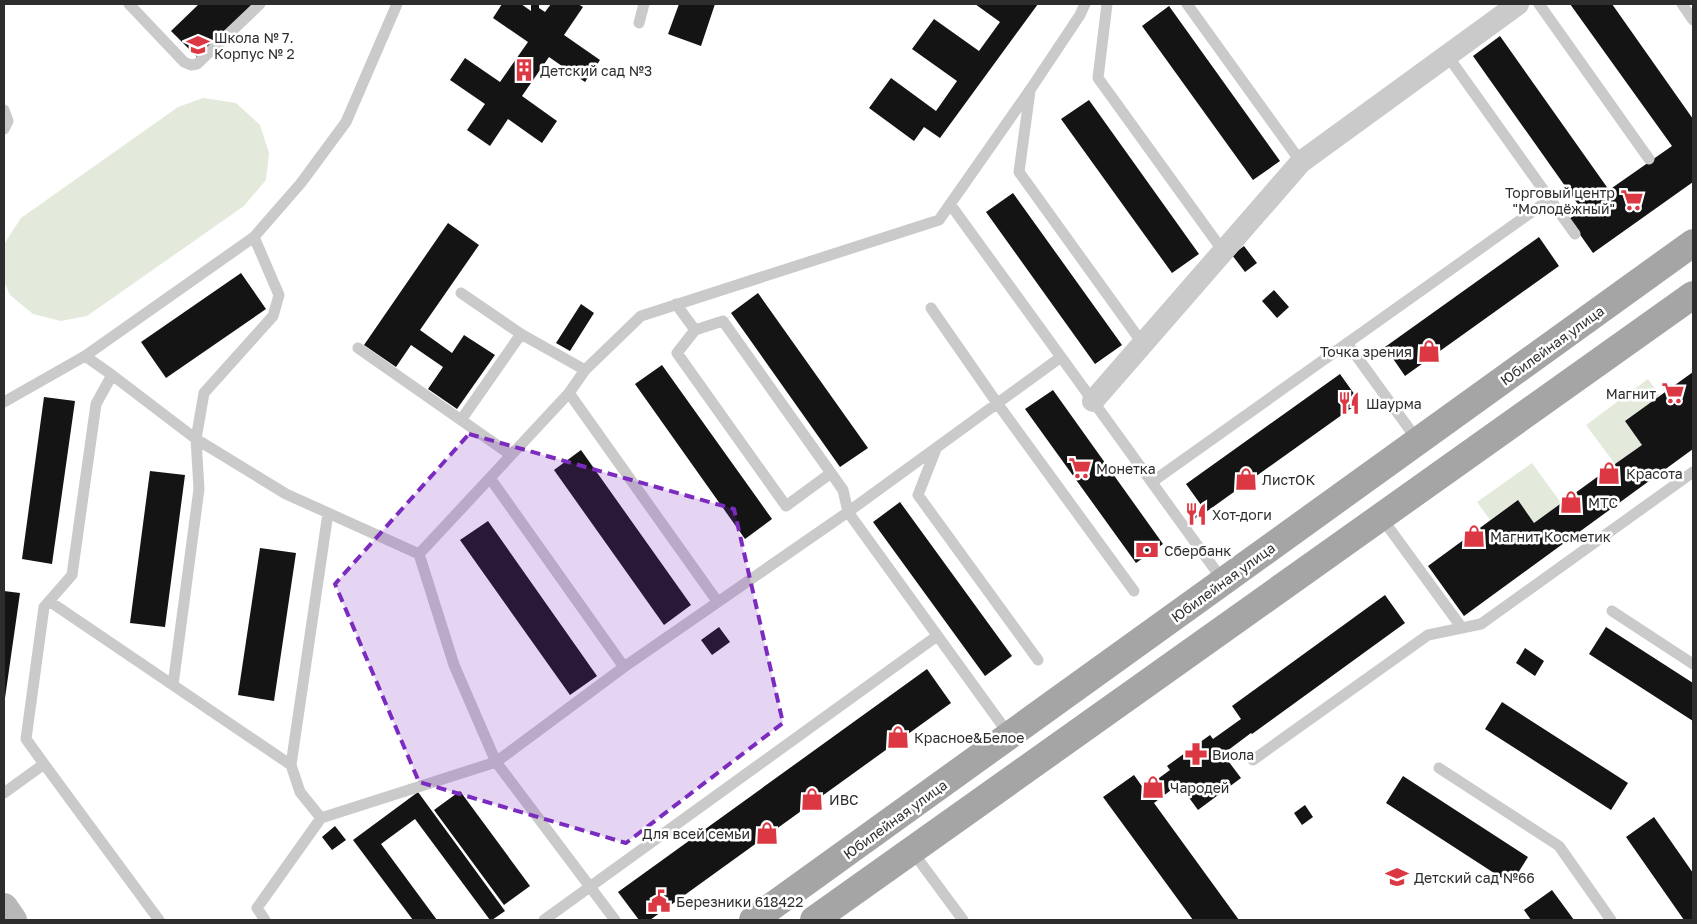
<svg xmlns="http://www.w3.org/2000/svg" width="1697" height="924" font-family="'Golos Text',sans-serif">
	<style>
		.green { fill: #e3eadc }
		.building { fill: #141414 }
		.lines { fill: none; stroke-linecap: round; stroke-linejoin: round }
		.service { stroke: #cacaca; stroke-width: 11 }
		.minor { stroke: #cacaca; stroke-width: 22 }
		.secondary { stroke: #b7b7b7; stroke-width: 28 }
		.primary { stroke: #a5a5a5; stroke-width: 28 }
		.marked { fill: #7b2cbf; fill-opacity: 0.2; stroke: #7b2cbf; stroke-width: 4; stroke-dasharray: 10 6; stroke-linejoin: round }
		.labels { text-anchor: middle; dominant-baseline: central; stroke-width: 5; stroke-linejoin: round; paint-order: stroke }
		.poi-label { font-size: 14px; fill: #2d2d2d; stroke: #fff; text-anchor: start }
		.street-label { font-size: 14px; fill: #2d2d2d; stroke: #fff }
	</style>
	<rect width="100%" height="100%" fill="#fff"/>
	<!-- green -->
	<path class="green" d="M 203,98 L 236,103 L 260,125 L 269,153 L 266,180 L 244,206 L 87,316 L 61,321 L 33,314 L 10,295 L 4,281 L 4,244 L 21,218 L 178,107 Z
		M 1648,379 L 1660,396 L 1625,421 L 1642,445 L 1615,464 L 1586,425 Z
		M 1532,463 L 1561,503 L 1534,523 L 1518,500 L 1490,520 L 1477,502 Z"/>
	<!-- building -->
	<path class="building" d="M 199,4 L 255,4 L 198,58 L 171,31 Z
		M 502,4 L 521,4 L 531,11 L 531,4 L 539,4 L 539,8 L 545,12 L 551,4 L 578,4 L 583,7 L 564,35 L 600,60 L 585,82 L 549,57 L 522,96 L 557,121 L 542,143 L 508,119 L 490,146 L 467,130 L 485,104 L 450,80 L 465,58 L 500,82 L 528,42 L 493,18 Z
		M 679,4 L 715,4 L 701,46 L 668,34 Z
		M 975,4 L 1038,4 L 940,138 L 924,127 L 914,141 L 869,108 L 891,78 L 936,111 L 957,81 L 912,49 L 934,19 L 979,51 L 1000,22 Z
		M 1570,4 L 1612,4 L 1693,119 L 1693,182 L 1593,253 L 1569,219 L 1582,210 L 1473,56 L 1500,36 L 1609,190 L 1672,146 Z
		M 1169,6 L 1280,161 L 1253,180 L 1142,26 Z
		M 1089,100 L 1199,254 L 1172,273 L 1061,119 Z
		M 1013,193 L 1122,345 L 1095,364 L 986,212 Z
		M 448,223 L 479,245 L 420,330 L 452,353 L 464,335 L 495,355 L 457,409 L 428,389 L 443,367 L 411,345 L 396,367 L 364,345 Z
		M 1539,237 L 1559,266 L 1405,376 L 1385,347 Z
		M 1244,246 L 1257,263 L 1245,272 L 1232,255 Z
		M 241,273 L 266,309 L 166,378 L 141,342 Z
		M 1274,290 L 1289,307 L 1277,318 L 1262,301 Z
		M 758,293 L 868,448 L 840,467 L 731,313 Z
		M 581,304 L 594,313 L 570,351 L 556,343 Z
		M 662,365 L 772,519 L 745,539 L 635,384 Z
		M 1693,372 L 1693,449 L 1464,616 L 1428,566 L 1518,500 L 1534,523 L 1615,464 L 1642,445 L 1625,421 Z
		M 1340,374 L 1360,402 L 1206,512 L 1186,484 Z
		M 1053,390 L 1163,544 L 1136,563 L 1025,409 Z
		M 44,397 L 75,401 L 52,564 L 22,559 Z
		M 581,450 L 691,605 L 664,625 L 554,470 Z
		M 150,471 L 185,475 L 165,627 L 130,623 Z
		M 900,502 L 1012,656 L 985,676 L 873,522 Z
		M 1199,508 L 1203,513 L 1192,521 L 1188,516 Z
		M 488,521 L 597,676 L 570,695 L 460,540 Z
		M 260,548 L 296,553 L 274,701 L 238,695 Z
		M 4,591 L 20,593 L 5,698 L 4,698 Z
		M 1385,595 L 1405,623 L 1252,734 L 1251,733 L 1223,754 L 1241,778 L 1198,810 L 1179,784 L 1154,803 L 1239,920 L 1193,920 L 1103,797 L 1134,775 L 1144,789 L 1170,770 L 1167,766 L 1210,735 L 1213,739 L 1241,719 L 1232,706 Z
		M 719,627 L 730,642 L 712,655 L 701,640 Z
		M 1606,627 L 1693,683 L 1693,721 L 1589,654 Z
		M 1525,648 L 1544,661 L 1535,676 L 1516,663 Z
		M 927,669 L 951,703 L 650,920 L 639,920 L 618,892 Z
		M 1502,702 L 1628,783 L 1611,810 L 1485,729 Z
		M 1403,776 L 1528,857 L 1511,884 L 1386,803 Z
		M 460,791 L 530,886 L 504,905 L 434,810 Z
		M 418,792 L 505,911 L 492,920 L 490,920 L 415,819 L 381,844 L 437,920 L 413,920 L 353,840 Z
		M 1305,805 L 1313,817 L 1302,825 L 1294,813 Z
		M 1654,817 L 1693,873 L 1693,920 L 1684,920 L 1626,837 Z
		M 335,826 L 346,840 L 332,850 L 322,837 Z
		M 1552,890 L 1574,920 L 1531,920 L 1524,910 Z"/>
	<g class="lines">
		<!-- service -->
		<path class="service" d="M 129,4 L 184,62 L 191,65 L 197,64 L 260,4
			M 1107,4 L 1098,78 L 1223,251
			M 1187,4 L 1301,162
			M 1539,4 L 1649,159
			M 1682,4 L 1693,20
			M 639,23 L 644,4
			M 1447,55 L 1575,234
			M 1030,91 L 1019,172 L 1143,344
			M 4,110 L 8,121 L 4,129
			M 950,204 L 1061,357
			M 461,293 L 521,334 L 585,370
			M 676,304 L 695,330
			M 931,308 L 997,403 L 1134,591
			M 1347,343 L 1418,441
			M 358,348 L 511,455
			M 85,356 L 112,375 L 196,439 L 286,494 L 419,554
			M 569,393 L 717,601
			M 4,402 L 85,356 L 254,237 L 301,183 L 346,122 L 397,4
			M 461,420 L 521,334
			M 936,449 L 918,495 L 1038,660
			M 490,478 L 624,667
			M 1152,482 L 1550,199
			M 328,513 L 291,765 L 300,792 L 321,818 L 496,762 L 624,667 L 848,512 L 843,490 L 831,473 L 723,321 L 695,330 L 677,353 L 786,506 L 831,473
			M 1381,517 L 1462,628
			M 49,601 L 291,765
			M 1612,611 L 1693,664
			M 173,685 L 199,489 L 196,439 L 204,393 L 273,316 L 279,295 L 254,237
			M 1010,736 L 848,512 L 1061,357 L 1224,582
			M 1253,760 L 1428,635 L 1481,624 L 1693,472
			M 44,764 L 26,739 L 44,607 L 72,575 L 96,404 L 112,375
			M 1439,768 L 1559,846 L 1611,920
			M 4,793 L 44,764 L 159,920
			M 912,851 L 963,920
			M 265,920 L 257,908 L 321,818
			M 544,920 L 937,636
			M 615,920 L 496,762 L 454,665 L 419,554 L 569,393 L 585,370 L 641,316 L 939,220 L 1030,90 L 1080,15 L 1085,4"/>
		<!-- minor -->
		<path class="minor" d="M 1093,401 L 1301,162 L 1518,4"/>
		<!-- secondary -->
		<path class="secondary" d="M 4,907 L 13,920"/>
		<!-- primary -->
		<path class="primary" d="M 753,920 L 1693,243
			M 814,920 L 1693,295"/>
	</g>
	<!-- marked area -->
	<path class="marked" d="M 469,434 L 734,509 L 783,723 L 626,843 L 419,782 L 335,584 Z"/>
	<!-- icons -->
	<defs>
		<symbol id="school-bare" viewBox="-9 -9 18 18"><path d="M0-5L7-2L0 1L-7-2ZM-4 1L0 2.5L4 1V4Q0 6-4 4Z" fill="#db3843" stroke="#fff" stroke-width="2.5" paint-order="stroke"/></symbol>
		<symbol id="building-bare" viewBox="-9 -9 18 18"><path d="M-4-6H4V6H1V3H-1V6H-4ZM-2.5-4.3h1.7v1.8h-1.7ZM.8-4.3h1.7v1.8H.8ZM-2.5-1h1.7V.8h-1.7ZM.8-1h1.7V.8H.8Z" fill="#db3843" stroke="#fff" stroke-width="2.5" paint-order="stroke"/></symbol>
		<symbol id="supermarket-bare" viewBox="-9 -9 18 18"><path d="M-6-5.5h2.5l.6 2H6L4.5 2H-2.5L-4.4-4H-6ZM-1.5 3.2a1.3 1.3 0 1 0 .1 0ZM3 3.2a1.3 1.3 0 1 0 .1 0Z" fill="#db3843" stroke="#fff" stroke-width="2.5" paint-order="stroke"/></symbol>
		<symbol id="shop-bare" viewBox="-9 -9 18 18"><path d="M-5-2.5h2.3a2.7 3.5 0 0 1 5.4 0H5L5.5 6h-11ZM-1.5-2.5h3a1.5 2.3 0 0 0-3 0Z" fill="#db3843" stroke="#fff" stroke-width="2.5" paint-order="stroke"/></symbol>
		<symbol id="restaurant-bare" viewBox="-9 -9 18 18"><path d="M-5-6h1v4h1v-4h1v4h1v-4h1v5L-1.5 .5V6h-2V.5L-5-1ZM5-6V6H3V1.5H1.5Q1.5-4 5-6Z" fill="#db3843" stroke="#fff" stroke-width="2.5" paint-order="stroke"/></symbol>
		<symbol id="bank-bare" viewBox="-9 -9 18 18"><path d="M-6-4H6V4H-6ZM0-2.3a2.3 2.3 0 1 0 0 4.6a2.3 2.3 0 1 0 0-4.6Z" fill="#db3843" stroke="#fff" stroke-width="2.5" paint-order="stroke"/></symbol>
		<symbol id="pharmacy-bare" viewBox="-9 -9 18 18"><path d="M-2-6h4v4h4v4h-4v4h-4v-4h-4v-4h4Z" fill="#db3843" stroke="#fff" stroke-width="2.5" paint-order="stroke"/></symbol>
		<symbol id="civic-bare" viewBox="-9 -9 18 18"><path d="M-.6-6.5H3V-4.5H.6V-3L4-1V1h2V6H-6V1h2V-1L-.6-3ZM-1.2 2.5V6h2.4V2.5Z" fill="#db3843" stroke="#fff" stroke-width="2.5" paint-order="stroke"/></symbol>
	</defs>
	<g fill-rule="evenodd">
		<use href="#school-bare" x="182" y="29" width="32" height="32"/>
		<use href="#building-bare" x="508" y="54" width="32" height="32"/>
		<use href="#supermarket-bare" x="1616" y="184" width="32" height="32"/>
		<use href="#shop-bare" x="1413" y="335" width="32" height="32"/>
		<use href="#supermarket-bare" x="1657" y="377" width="32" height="32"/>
		<use href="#restaurant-bare" x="1333" y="387" width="32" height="32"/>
		<use href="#supermarket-bare" x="1064" y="452" width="32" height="32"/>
		<use href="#shop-bare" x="1593" y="457" width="32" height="32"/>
		<use href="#shop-bare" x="1230" y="463" width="32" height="32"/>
		<use href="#shop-bare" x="1555" y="486" width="32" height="32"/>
		<use href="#restaurant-bare" x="1180" y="498" width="32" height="32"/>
		<use href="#shop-bare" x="1458" y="520" width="32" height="32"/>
		<use href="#bank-bare" x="1131" y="534" width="32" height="32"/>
		<use href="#shop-bare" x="882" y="721" width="32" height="32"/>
		<use href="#pharmacy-bare" x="1180" y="738" width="32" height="32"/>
		<use href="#shop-bare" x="1137" y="771" width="32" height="32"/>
		<use href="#shop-bare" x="796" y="783" width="32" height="32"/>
		<use href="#shop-bare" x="751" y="817" width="32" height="32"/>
		<use href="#school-bare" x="1381" y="861" width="32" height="32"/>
		<use href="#civic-bare" x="643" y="885" width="32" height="32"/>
	</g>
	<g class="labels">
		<!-- poi labels -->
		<g class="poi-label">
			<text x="214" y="37">Школа № 7.<tspan x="214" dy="16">Корпус № 2</tspan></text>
			<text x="540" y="70">Детский сад №3</text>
			<text x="1615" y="192" text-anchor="end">Торговый центр<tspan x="1615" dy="16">"Молодёжный"</tspan></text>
			<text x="1412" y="351" text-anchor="end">Точка зрения</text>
			<text x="1656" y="393" text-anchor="end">Магнит</text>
			<text x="1366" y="403">Шаурма</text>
			<text x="1096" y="468">Монетка</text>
			<text x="1626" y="473">Красота</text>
			<text x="1262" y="479">ЛистОК</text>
			<text x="1588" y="502">МТС</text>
			<text x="1212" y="514">Хот-доги</text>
			<text x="1490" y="536">Магнит Косметик</text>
			<text x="1164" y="550">Сбербанк</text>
			<text x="914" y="737">Красное&amp;Белое</text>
			<text x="1212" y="754">Виола</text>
			<text x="1170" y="787">Чародей</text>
			<text x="829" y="799">ИВС</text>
			<text x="750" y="833" text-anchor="end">Для всей семьи</text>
			<text x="1414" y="877">Детский сад №66</text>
			<text x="676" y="901">Березники 618422</text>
		</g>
		<!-- street labels -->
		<g class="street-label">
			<text transform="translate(1552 345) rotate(-36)">Юбилейная улица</text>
			<text transform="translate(1223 582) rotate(-36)">Юбилейная улица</text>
			<text transform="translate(895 819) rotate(-36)">Юбилейная улица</text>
		</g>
	</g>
	<!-- border -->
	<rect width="1697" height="924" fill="none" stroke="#2d2d2d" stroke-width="10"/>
</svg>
